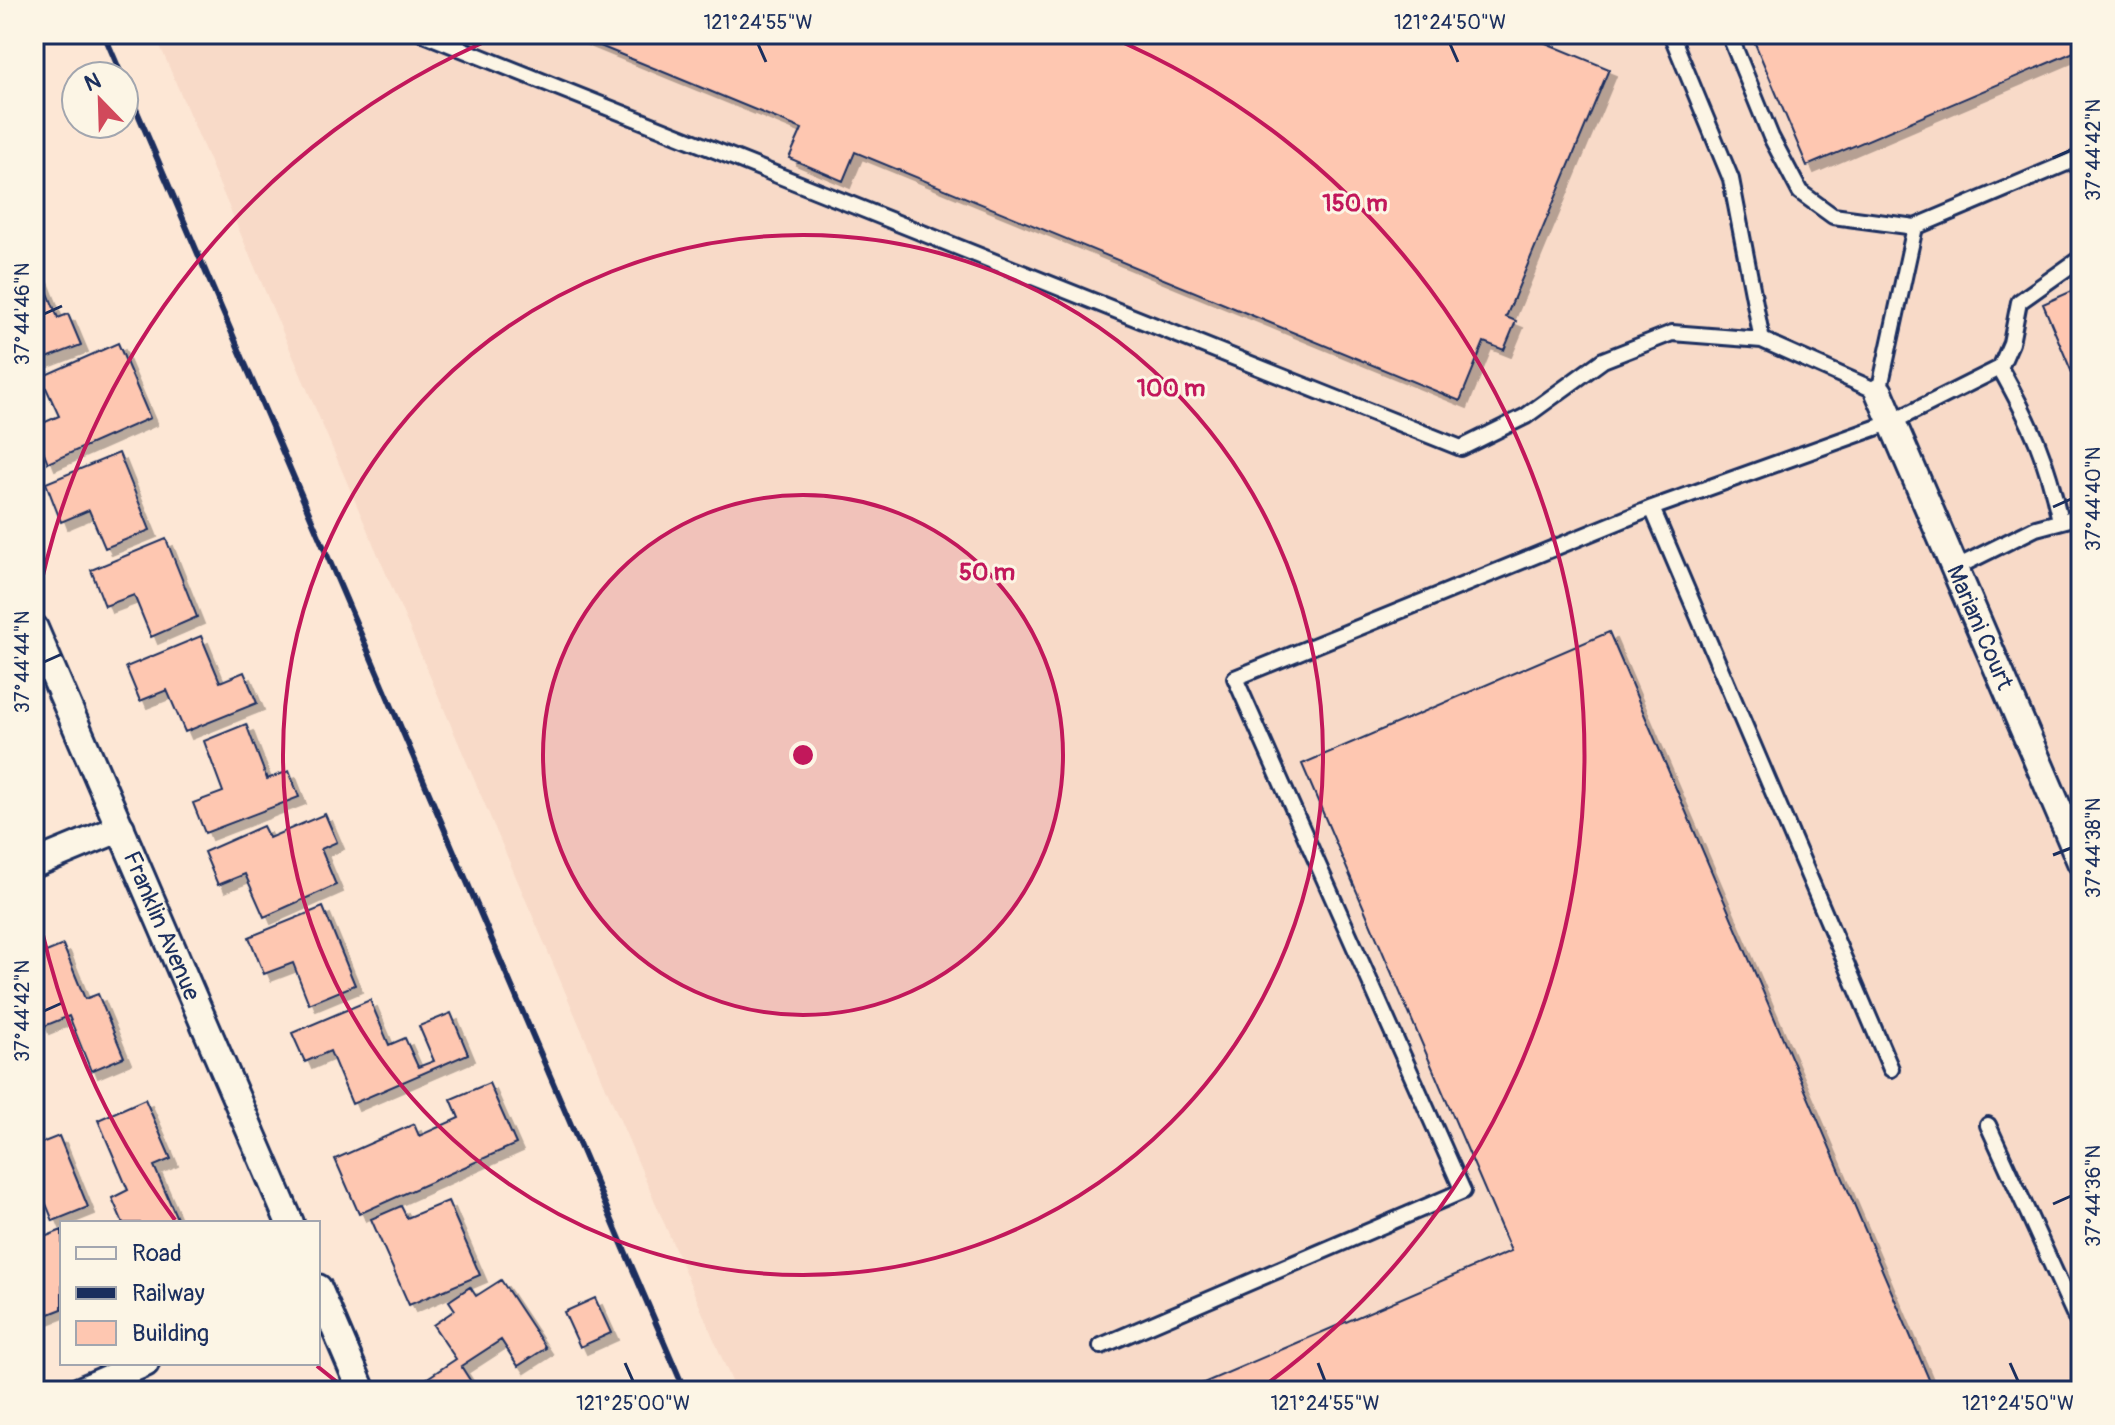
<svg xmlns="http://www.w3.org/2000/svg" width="2115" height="1425" font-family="Pangolin,sans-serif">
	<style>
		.built { fill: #f8dac8 }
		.building { fill: #fec7b1; stroke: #1b2f5e; stroke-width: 2; filter: url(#shadow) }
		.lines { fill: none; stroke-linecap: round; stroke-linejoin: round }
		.lane-casing { stroke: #1b2f5e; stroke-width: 20 }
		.street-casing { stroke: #1b2f5e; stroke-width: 32 }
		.lane { stroke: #fcf5e5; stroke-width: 14 }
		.street { stroke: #fcf5e5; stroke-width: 26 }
		.rail { stroke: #1b2f5e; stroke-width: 6 }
		.ticks { fill: none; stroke: #1b2f5e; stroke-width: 3 }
		.ring { fill: none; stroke: #c2185b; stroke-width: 4 }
		.labels { text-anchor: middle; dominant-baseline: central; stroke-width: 6; stroke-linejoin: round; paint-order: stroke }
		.street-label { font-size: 24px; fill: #1b2f5e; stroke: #fcf5e5 }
		.centre { fill: #c2185b; stroke: #fcf5e5; stroke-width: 4 }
		.ring-label { font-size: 24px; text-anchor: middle; font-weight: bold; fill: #c2185b; stroke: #fcf5e5; stroke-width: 6; stroke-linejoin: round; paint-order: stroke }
		.neatline { fill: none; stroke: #1b2f5e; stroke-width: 3 }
		.ticks-label { font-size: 20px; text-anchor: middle; fill: #1b2f5e }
	</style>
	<defs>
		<filter id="shadow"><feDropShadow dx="7" dy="7" stdDeviation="0" flood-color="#0004"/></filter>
	</defs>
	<rect width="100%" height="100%" fill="#fde7d5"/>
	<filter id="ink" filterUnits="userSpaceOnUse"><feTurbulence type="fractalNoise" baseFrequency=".0125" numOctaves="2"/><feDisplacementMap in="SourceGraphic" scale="16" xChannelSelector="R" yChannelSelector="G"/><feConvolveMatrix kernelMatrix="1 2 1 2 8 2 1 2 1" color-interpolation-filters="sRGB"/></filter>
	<g filter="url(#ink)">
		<!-- built -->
		<path class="built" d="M 155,34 L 2081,34 L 2081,1391 L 736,1391 Z"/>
		<!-- building -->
		<path class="building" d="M 571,34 L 1524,34 L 1609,69 L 1506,317 L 1516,321 L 1504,350 L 1484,342 L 1460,401 L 855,152 L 843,181 L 789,158 L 802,129 Z
			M 1751,34 L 2081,34 L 2081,49 L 1807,166 Z
			M 40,273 L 58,318 L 68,314 L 81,345 L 34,363 L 34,275 Z
			M 2081,287 L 2081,394 L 2043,304 Z
			M 118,343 L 150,418 L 48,463 L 34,427 L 59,416 L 41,377 Z
			M 119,453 L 150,530 L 105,548 L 89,510 L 61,522 L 46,483 Z
			M 166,539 L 197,617 L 151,637 L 134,595 L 105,606 L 91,570 Z
			M 1609,632 L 1934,1391 L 1185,1391 L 1511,1251 L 1302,764 Z
			M 201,636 L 220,682 L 244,672 L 257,703 L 185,732 L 167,690 L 140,701 L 126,667 Z
			M 246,724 L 267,779 L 289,771 L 299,797 L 205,833 L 193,803 L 223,792 L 204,741 Z
			M 325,814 L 337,842 L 321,849 L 336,885 L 264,917 L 245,874 L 218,885 L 204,852 L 263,826 L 269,838 Z
			M 323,907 L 355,985 L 309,1004 L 293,963 L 264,974 L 249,937 Z
			M 63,945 L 85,999 L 98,994 L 124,1057 L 91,1071 L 69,1016 L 42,1027 L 34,1007 L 34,957 Z
			M 370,1000 L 389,1045 L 405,1038 L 418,1067 L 434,1061 L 419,1026 L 451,1013 L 468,1054 L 352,1104 L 330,1051 L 305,1062 L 292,1033 Z
			M 489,1083 L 516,1144 L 359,1214 L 335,1159 L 414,1124 L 419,1136 L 459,1118 L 451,1099 Z
			M 145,1099 L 171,1159 L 154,1166 L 179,1223 L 123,1223 L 112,1198 L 128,1190 L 98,1120 Z
			M 59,1136 L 88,1207 L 53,1221 L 34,1175 L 34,1146 Z
			M 448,1201 L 480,1275 L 409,1305 L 371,1219 L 401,1206 L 407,1218 Z
			M 62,1230 L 62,1309 L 34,1320 L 34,1241 Z
			M 501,1280 L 546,1348 L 518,1366 L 501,1340 L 461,1366 L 475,1388 L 470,1391 L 430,1391 L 423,1381 L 456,1359 L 433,1325 L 455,1310 L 449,1301 L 470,1287 L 476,1296 Z
			M 595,1298 L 611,1333 L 580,1347 L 564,1312 Z"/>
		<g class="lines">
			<defs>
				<path id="lane" d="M 424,34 L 1461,448 L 1526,416 L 1603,360 L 1672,333 L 1762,340 L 1879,392 L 1915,227 L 2081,157
					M 1671,34 L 1731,179 L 1762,340
					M 1729,34 L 1771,137 L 1800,192 L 1833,216 L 1915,227
					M 2000,368 C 2031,423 2047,459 2060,521
					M 1955,568 L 2036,528 L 2081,516
					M 1891,1069 L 1652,508 L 1892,422 L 2000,368 L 2011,343 L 2019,302 L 2081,258
					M 1988,1125 L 2081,1329
					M 1101,1346 L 1463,1191 L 1235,678 L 1652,508"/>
				<g id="street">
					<path id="s1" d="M 1879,392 L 2081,862"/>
					<path id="s2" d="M 34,628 L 290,1223"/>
					<path d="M 34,864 L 121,828"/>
					<path d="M 318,1288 L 362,1391"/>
					<path d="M 80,1391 L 145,1363"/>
				</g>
			</defs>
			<!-- lane casing -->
			<use href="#lane" class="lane-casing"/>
			<!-- street casing -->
			<use href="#street" class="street-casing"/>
			<!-- lane -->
			<use href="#lane" class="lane"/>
			<!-- street -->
			<use href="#street" class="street"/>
			<!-- rail -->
			<path class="rail" d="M 104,34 L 122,76
				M 124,81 L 685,1391"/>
		</g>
	</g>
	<!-- ticks -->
	<path class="ticks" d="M 758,44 L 766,62M 1450,44 L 1458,62M 2053,158 L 2071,150M 44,314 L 62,306M 2053,507 L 2071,499M 44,662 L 62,654M 2053,855 L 2071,848M 44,1011 L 62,1003M 2053,1204 L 2071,1196M 625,1363 L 633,1381M 1318,1363 L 1325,1381M 2010,1363 L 2018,1381"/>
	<!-- distance rings -->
	<circle cx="803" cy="755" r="260" fill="#c2185b" fill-opacity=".12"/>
	<g class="ring">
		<circle cx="803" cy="755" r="260"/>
		<circle cx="803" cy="755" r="520"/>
		<path d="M349 1391A781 781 0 0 1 317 1366M175 1220A781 781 0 0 1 35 897M35 613A781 781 0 0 1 498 36M1108 36A781 781 0 0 1 1257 1391"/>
	</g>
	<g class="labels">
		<!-- street labels -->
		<g class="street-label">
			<text stroke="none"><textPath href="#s1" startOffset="256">Mariani Court</textPath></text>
			<text stroke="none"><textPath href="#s2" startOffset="324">Franklin Avenue</textPath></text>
		</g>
	</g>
	<circle cx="803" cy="755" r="12" class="centre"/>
	<g class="ring-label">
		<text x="1355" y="211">150 m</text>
		<text x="1171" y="396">100 m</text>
		<text x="987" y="580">50 m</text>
	</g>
	<!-- margin -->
	<rect width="2115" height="1425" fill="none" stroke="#fcf5e5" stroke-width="88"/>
	<!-- legend -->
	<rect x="60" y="1221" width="260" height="144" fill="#fcf5e5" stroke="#a2a6af" stroke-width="2"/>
	<rect x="76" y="1247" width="40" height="12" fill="#fcf5e5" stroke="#a2a6af" stroke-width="2"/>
	<text x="132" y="1261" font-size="24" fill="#1b2f5e">Road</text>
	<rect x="76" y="1287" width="40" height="12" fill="#1b2f5e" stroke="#a2a6af" stroke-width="2"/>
	<text x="132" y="1301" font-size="24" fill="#1b2f5e">Railway</text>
	<rect x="76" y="1321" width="40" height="24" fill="#fec7b1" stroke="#a2a6af" stroke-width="2"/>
	<text x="132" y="1341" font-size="24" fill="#1b2f5e">Building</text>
	<!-- north arrow -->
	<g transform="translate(100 100) rotate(337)"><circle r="38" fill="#fcf5e5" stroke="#a2a6af" stroke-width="2"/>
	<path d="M0-6L14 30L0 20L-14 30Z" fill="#d1495b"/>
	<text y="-12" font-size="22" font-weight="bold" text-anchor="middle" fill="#1b2f5e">N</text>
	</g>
	<rect x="44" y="44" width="2027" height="1337" class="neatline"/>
	<g class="ticks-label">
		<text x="758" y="29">121°24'55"W</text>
		<text x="1450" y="29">121°24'50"W</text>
		<text transform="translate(2093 150) rotate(-90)" y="7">37°44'42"N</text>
		<text transform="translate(22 314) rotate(-90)" y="7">37°44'46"N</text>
		<text transform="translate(2093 499) rotate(-90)" y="7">37°44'40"N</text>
		<text transform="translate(22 662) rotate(-90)" y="7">37°44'44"N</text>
		<text transform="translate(2093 848) rotate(-90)" y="7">37°44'38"N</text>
		<text transform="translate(22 1011) rotate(-90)" y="7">37°44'42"N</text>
		<text transform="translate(2093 1196) rotate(-90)" y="7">37°44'36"N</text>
		<text x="633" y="1410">121°25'00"W</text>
		<text x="1325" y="1410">121°24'55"W</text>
		<text x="2018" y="1410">121°24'50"W</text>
	</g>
</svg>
